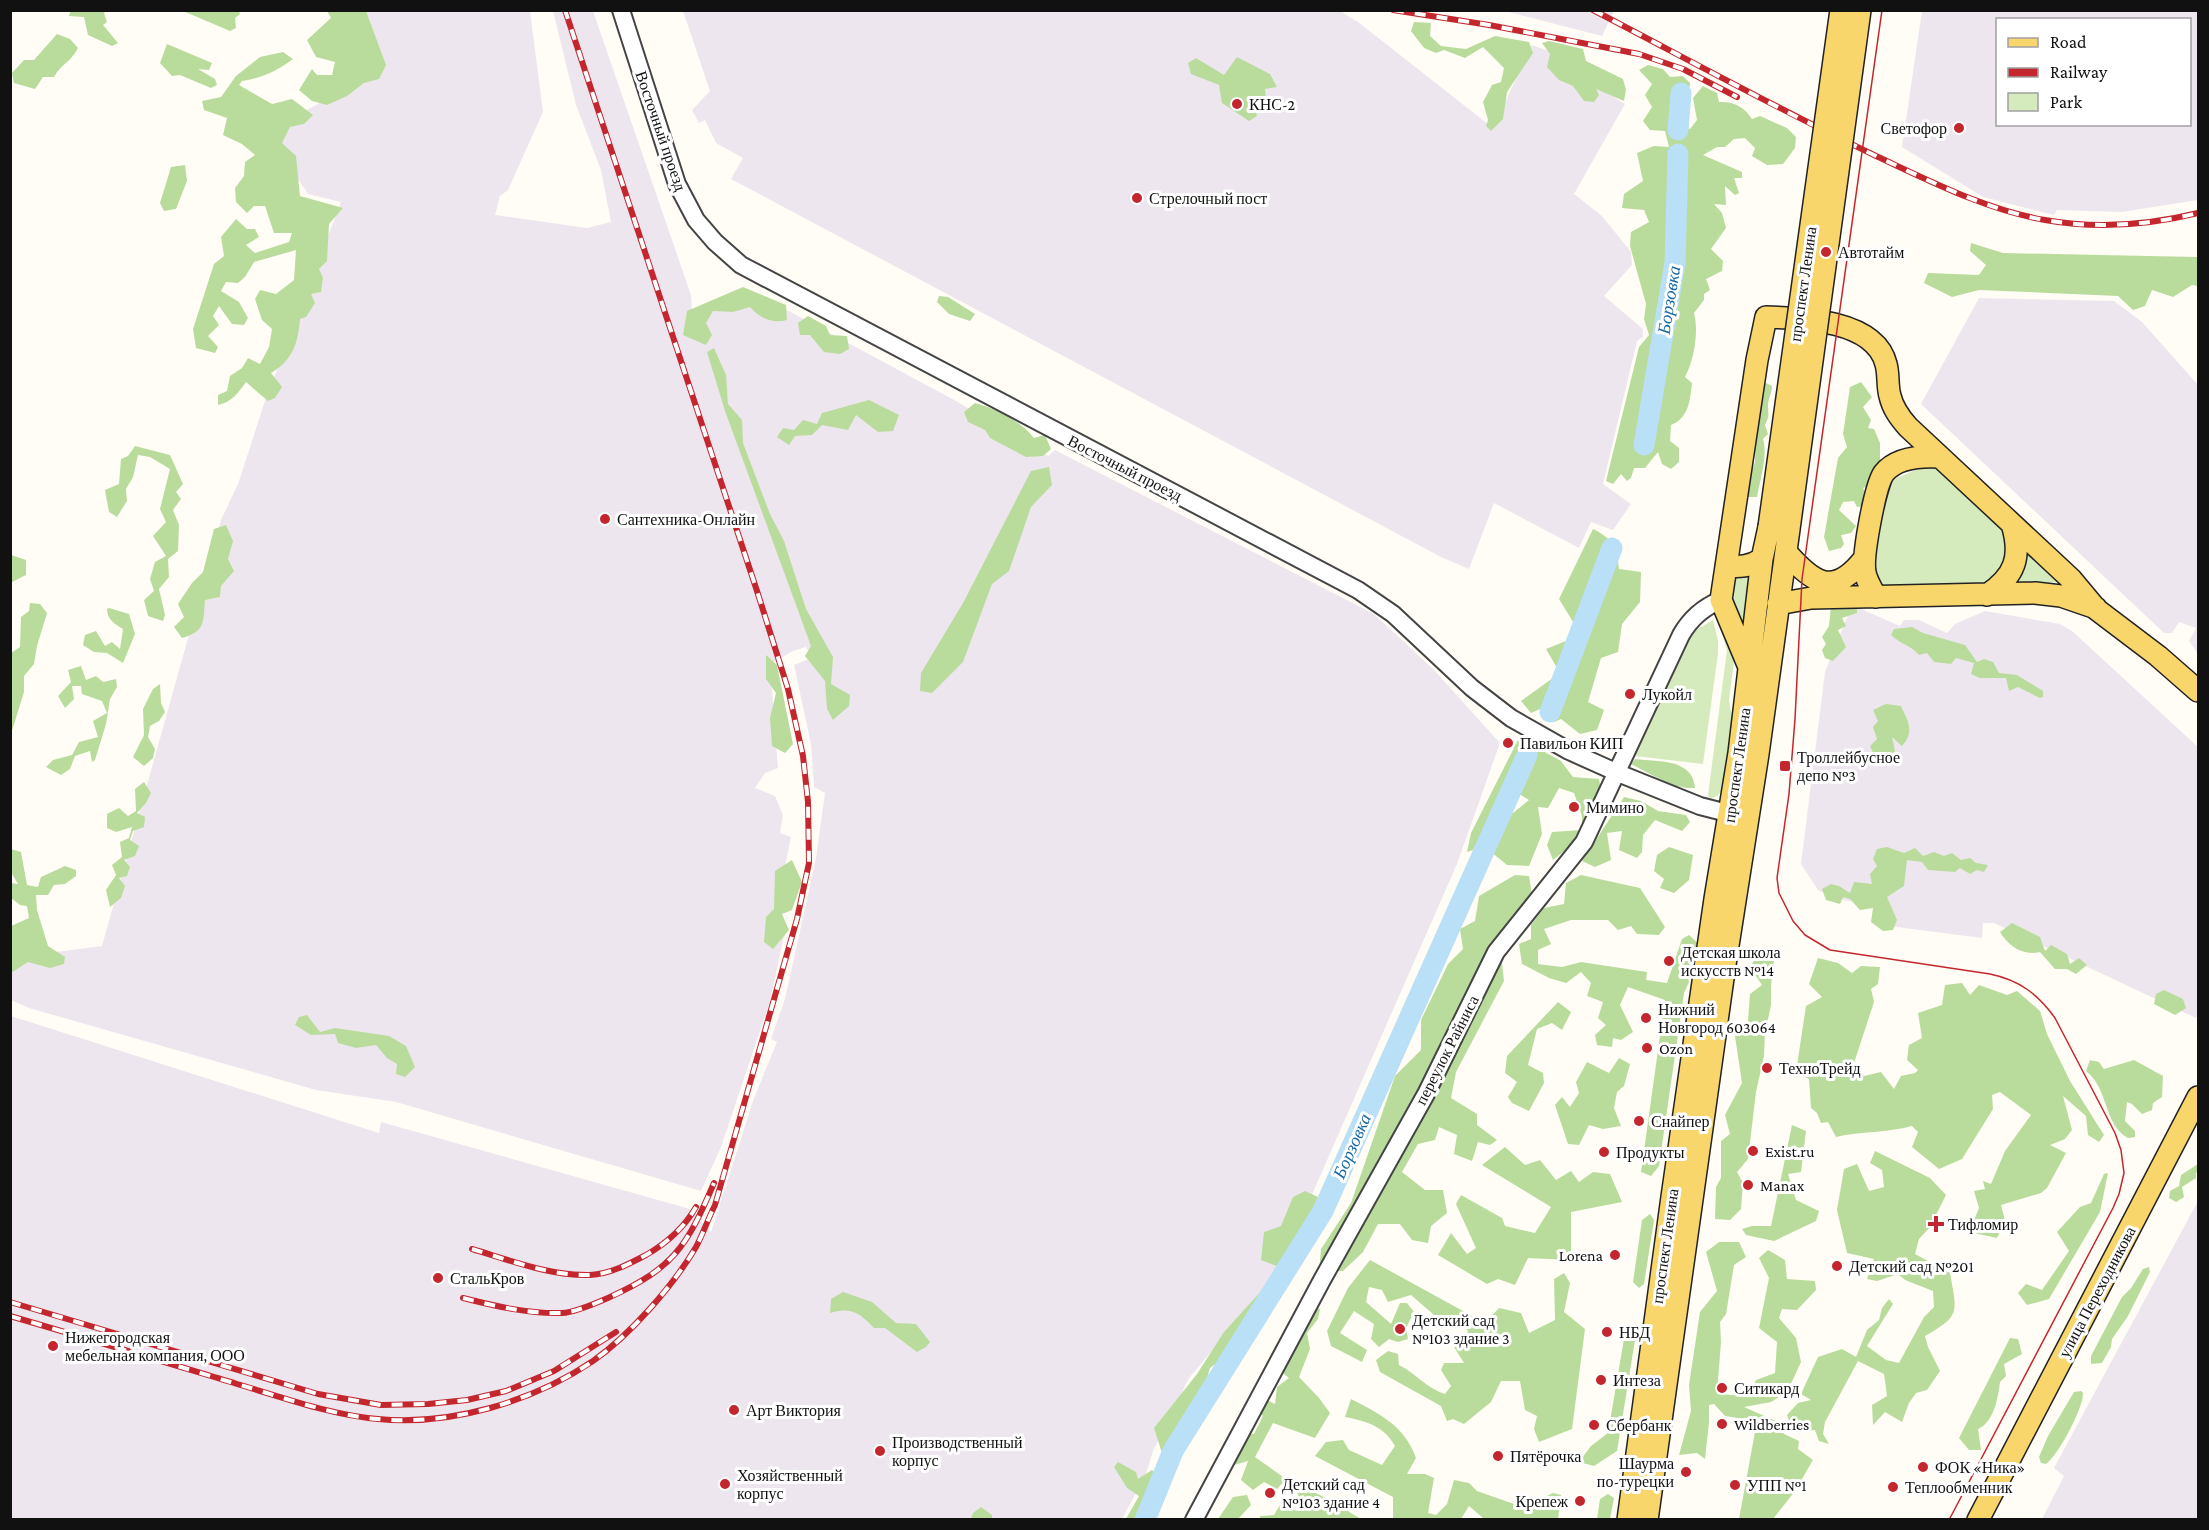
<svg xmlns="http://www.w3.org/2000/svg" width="2209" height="1530" font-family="'Crimson Pro',serif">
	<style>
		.industrial { fill: #eee6ef; fill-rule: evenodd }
		.green { fill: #d5ebbd }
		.forest { fill: #b9dc9c }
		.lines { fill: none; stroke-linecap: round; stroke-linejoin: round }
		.river { stroke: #b9e0f7; stroke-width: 21 }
		.minor-casing { stroke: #444; stroke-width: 20 }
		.major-casing { stroke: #222; stroke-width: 24 }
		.minor { stroke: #fff; stroke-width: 16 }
		.major { stroke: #f9d66b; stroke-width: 21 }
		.tram { stroke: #c4262e; stroke-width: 1.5 }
		.rail-casing { stroke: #c4262e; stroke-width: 6 }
		.rail { stroke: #fff; stroke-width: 4; stroke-dasharray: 11; stroke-linecap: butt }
		.major-bridge-casing { stroke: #222; stroke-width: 24; stroke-linecap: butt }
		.major-bridge { stroke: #f9d66b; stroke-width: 21 }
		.poi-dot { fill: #c4262e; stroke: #fff; stroke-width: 2 }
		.labels { text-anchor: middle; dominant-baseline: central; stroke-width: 6; stroke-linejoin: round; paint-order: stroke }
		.poi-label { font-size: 16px; fill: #111; stroke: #fff; text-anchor: start }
		.street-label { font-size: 16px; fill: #111; stroke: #fff }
		.water-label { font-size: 18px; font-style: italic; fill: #1768a6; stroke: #fff }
	</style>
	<rect width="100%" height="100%" fill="#fffdf5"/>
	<!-- industrial -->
	<path class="industrial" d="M 359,11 L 530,11 L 543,112 L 508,190 L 500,196 L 495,215 L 587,228 L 611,222 L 601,170 L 576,105 L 553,11 L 593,11 L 691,295 L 692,312 L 748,289 L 956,401 L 1048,456 L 1055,450 L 1374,614 L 1434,670 L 1500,743 L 1457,864 L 1282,1263 L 1251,1305 L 1189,1378 L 1153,1451 L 1146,1474 L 1122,1519 L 11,1519 L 11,1016 L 379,1133 L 381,1122 L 690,1209 L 711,1232 L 754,1098 L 777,1042 L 771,1039 L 785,999 L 816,858 L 825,793 L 814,787 L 811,744 L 794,665 L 812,658 L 806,647 L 793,651 L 770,664 L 778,768 L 765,773 L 755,788 L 775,796 L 783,815 L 780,833 L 791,837 L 772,930 L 785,932 L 770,1001 L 721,1147 L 701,1191 L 396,1102 L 316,1090 L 29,1008 L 11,1000 L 10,958 L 102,946 L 221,520 L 238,484 L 265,401 L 341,202 L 308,194 L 277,147 L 289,120 L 359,81 Z
		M 683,11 L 1340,11 L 1358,22 L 1493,128 L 1532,45 L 1582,63 L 1577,74 L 1625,104 L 1574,194 L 1602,216 L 1631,252 L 1632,265 L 1604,296 L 1643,329 L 1643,337 L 1637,341 L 1603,484 L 1631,504 L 1613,530 L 1591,522 L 1579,548 L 1494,503 L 1469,569 L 1441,557 L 731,179 L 743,158 L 716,143 L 705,120 L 699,123 L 692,110 L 710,91 Z
		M 1505,11 L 1614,10 L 1614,11 L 1602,36 Z
		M 1922,11 L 2198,11 L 2198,200 L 2122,212 L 2057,210 L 2054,215 L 1983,197 L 1902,147 ZM 1998,20 L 2190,20 L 2190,124 L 1998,124 Z
		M 1979,298 L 2114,301 L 2142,322 L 2198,385 L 2198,654 L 2189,641 L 2196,628 L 2179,622 L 2172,633 L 2164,633 L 1921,404 Z
		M 1852,605 L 1900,626 L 1904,620 L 1919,620 L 1947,633 L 1955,624 L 1985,611 L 2060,624 L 2072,631 L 2198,747 L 2198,1012 L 2196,1018 L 1994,923 L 1983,923 L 1982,938 L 1873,924 L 1875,905 L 1836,899 L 1818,890 L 1801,864 L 1825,672 Z
		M 2198,1201 L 2198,1519 L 2042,1519 L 2064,1476 L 2054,1468 Z"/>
	<!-- green -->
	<path class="green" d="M 1922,467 L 1933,467 L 1943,470 L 2007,529 L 2013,544 L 1996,584 L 1882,589 L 1870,565 L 1886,492 L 1895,479 Z
		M 2023,543 L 2066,582 L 2009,584 Z
		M 1736,574 L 1752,574 L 1743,642 L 1729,605 Z
		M 1718,619 L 1735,653 L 1729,700 L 1733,724 L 1724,786 C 1720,793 1718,798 1710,798 L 1708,795 L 1727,650 Z
		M 1713,620 L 1718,641 L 1718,653 L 1703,764 L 1635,756 L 1681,649 L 1691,633 Z"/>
	<!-- forest -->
	<path class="forest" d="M 71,10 L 106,11 L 104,13 L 107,22 L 103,25 L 118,43 L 112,46 L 88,35 L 84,17 L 69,16 Z
		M 210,11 L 239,11 L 240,14 L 235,18 L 236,28 L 230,31 L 183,11 Z
		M 327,11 L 366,11 L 386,65 L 379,79 L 364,83 L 347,96 L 327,105 L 312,101 L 299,90 L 312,69 L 317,75 L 332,75 L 335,62 L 316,57 L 307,40 L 331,18 Z
		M 1414,22 L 1431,23 L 1430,36 L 1441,46 L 1466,49 L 1495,36 L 1529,42 L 1533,53 L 1507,92 L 1503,119 L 1491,131 L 1486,126 L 1488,120 L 1483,102 L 1492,85 L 1501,82 L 1504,68 L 1483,47 L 1465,58 L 1444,50 L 1436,53 L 1424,48 L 1411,31 Z
		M 57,34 L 70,39 L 78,48 C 71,62 61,64 54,77 L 43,77 L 35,89 L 14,83 L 12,73 L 24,60 L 34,60 Z
		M 1549,41 L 1583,49 L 1586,61 L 1623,79 L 1626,90 L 1624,101 L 1596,89 L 1599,95 L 1594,102 L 1584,101 L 1573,86 L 1559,80 L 1547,67 L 1550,54 L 1542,43 Z
		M 167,44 L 212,63 L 209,70 L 198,69 L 215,79 L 217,85 L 211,88 L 180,75 L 172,76 L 160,63 Z
		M 283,52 L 293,59 C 277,71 262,78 242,81 L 239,85 L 272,104 L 292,99 L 313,115 L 304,124 L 290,127 L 282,143 L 296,156 L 300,196 L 343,208 L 329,224 L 327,261 L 319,269 L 323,278 L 321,292 L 311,294 L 315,303 L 306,317 L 300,319 C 298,343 293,360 271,373 L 282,387 L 275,398 L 268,401 L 246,382 C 238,393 232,402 218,405 L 218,395 L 227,391 L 230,376 L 242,368 L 248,358 L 260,364 L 269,347 L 272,329 L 262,320 L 255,299 L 260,290 L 276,294 L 294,280 L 296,250 L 254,262 L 245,277 L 238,283 L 226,282 L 221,291 L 239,302 L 248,318 L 244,325 L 232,324 L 219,306 L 213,316 L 219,325 L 208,336 L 218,347 L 215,353 L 196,348 L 193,329 L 214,264 L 224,256 L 221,237 L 236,219 L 247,229 L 255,229 L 259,237 L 246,245 L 255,253 L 289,242 L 292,233 L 274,233 L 265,206 L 254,206 L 247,213 L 236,202 L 235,188 L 244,176 L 245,162 L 255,155 L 242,144 L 223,135 L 227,118 L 204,110 L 202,101 L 221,97 L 236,76 L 260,57 Z
		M 1237,57 L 1270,74 L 1277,87 L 1265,89 L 1266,98 L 1253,102 L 1257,116 L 1249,121 L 1222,103 L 1219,85 L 1191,74 L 1188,63 L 1196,58 L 1224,75 Z
		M 1648,65 L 1663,69 L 1670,77 L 1683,76 L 1690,83 L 1690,86 L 1684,90 L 1682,101 L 1671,107 L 1676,117 L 1674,123 L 1690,129 L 1697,120 L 1693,98 L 1703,86 L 1717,93 L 1719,102 C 1733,101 1745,107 1752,119 L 1760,116 L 1787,128 L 1796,137 L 1795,148 L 1783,164 L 1767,165 L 1752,156 L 1755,148 L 1745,138 L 1734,139 L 1725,147 L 1717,147 L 1703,155 L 1742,172 L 1742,178 L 1734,178 L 1739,193 L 1735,195 L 1725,186 L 1726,205 L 1714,204 L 1722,213 L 1726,228 L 1711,249 L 1723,261 L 1722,271 L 1706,279 L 1710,290 L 1704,294 L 1704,300 L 1694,313 C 1699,332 1694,360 1685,377 L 1692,383 C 1690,400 1689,418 1671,425 L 1670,441 L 1679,448 L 1679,462 L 1671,469 L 1662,464 L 1658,452 L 1645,468 L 1634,468 L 1631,478 L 1627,481 L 1621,474 L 1613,484 L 1606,481 L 1639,347 L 1649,335 L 1644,319 L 1646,304 L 1630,246 L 1631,232 L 1649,222 L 1644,210 L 1622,208 L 1624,194 L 1643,181 L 1637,153 L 1654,146 L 1669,147 L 1665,131 L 1650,130 L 1643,121 L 1652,107 L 1645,95 L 1652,84 L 1639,70 Z
		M 185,165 L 187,181 L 176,209 L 164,211 L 160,203 L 171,167 Z
		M 1971,243 L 2003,253 L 2198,257 L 2198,286 L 2192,285 L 2173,297 L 2152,290 L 2145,306 L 2133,310 L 2118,296 L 1979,290 L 1952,297 L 1924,283 L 1928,273 L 1979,275 L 1986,265 L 1970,251 Z
		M 743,287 L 786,305 L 787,320 C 771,324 760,318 750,307 L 733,312 L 713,311 L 706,323 L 712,335 L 706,345 L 683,335 L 687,311 Z
		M 939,296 L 948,297 L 975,314 L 970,321 L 949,314 L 937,302 Z
		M 808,316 L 826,326 L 830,335 L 847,336 L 849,349 L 840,354 L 824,352 L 810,335 L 800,335 L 798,323 Z
		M 714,348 L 726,375 L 728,404 L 742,420 L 743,443 L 770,514 L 784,541 L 806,609 L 833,657 L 831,684 L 850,695 L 849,706 L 833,720 L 827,709 L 825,681 L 805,656 L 811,646 L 725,411 L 707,352 Z
		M 1861,382 L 1872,397 L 1863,407 L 1871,420 L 1868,428 L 1874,429 L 1880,443 L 1880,467 L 1873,483 L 1863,488 L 1868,501 L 1865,506 L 1857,507 L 1854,501 L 1843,502 L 1839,510 L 1856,526 L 1851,533 L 1841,535 L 1844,544 L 1841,548 L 1829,551 L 1824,537 L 1838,458 L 1847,447 L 1843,434 L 1850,387 Z
		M 1766,383 L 1772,386 C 1772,393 1768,399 1768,405 C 1768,416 1770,415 1765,425 L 1768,434 L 1763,439 C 1768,456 1760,479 1757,497 L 1748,497 L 1746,488 L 1755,462 L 1757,396 Z
		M 869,400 L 899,415 L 893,431 L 878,432 L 856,415 L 848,430 L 822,425 L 812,435 L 795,436 L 789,445 L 777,437 L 783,428 L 794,430 L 803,420 L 817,424 L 822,413 Z
		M 975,403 C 997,409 1019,420 1034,438 L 1045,435 L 1051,449 L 1043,456 L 1026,457 L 990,438 L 985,430 L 968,422 L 964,412 Z
		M 135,446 L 170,455 L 183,484 L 176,492 L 181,499 L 173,510 L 179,525 L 178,551 L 168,559 L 169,577 L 159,589 L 165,615 L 163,621 L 148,616 L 144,600 L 154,591 L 150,579 L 155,562 L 166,556 L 153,536 L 166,522 L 160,509 L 170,469 L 150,457 L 138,455 L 133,477 L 126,489 L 127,501 L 117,517 L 109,512 L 105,490 L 119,484 L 121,459 L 128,456 Z
		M 1049,467 L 1052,485 L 1031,507 L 1009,571 L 992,584 L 963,662 L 932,693 L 920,691 L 921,673 L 963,603 L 1031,471 Z
		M 226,525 L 233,541 L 228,559 L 234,571 L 221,586 L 220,597 L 205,600 C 203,622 206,631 182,638 L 174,627 L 184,617 L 178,604 L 192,583 L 203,572 L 214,529 Z
		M 1593,529 C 1613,539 1617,547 1619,569 L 1641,572 L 1640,602 L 1622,624 L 1618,652 L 1601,658 L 1588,702 L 1604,710 L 1597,730 L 1580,734 L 1561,719 L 1554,722 L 1540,709 L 1531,713 L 1521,701 L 1560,673 L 1546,649 L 1566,641 L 1575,625 L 1559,599 Z
		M 11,555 L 26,560 L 26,575 L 12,582 L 11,611 Z
		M 30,603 L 40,604 L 47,613 L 37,646 L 34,664 L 24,676 L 24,692 L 11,734 L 11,653 L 20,647 L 21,617 L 29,611 Z
		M 1857,603 L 1857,613 L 1842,618 L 1846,626 L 1838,630 L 1846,647 L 1833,661 L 1825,658 L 1822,650 L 1826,644 L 1822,637 L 1829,626 L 1831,606 Z
		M 109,608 L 129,614 L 135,634 L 123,663 L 107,653 L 94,652 L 83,645 L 85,635 L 96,631 L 105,646 L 112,642 L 120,649 L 123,629 C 115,624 107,620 107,609 Z
		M 1912,627 L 1923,633 L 1965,645 L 1977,662 L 1984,659 L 1993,662 L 1999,673 L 2017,675 L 2043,691 L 2043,697 L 2040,698 L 2018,687 L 2009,691 L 2006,678 L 1980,678 L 1971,674 L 1974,663 L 1956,658 L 1951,664 L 1934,662 L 1927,653 L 1919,655 C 1911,645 1900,644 1891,635 L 1894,629 Z
		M 766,655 L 777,665 L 793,744 L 785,753 L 772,746 L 770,718 L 776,693 L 766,679 Z
		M 81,666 L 86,680 L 96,676 L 103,682 L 116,679 L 117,687 L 110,699 L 106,724 L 95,760 L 92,762 L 90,751 L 75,756 L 70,769 L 61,775 L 46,767 L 53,760 L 72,755 L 79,742 L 98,737 L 93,721 L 107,713 L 102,701 L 82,694 L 81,686 L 72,686 L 74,699 L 65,708 L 58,696 L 71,682 L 68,670 Z
		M 160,684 L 161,703 L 165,712 L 159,721 L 150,726 L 148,737 L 155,749 L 153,758 L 144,766 L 133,757 L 144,735 L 143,709 L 153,689 Z
		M 1886,704 L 1901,706 C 1908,721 1915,732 1902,746 L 1892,737 L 1895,751 L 1888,759 L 1875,757 L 1870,746 L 1877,739 L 1873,727 L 1878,721 L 1873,710 Z
		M 1519,738 L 1561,761 L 1573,777 L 1599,779 C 1607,812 1578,842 1553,860 L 1547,845 L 1552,832 L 1582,830 L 1582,816 L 1574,793 L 1559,788 L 1548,808 L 1538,807 L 1542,834 L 1529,866 L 1507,865 L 1491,852 L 1508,817 L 1529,800 L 1505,785 L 1473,850 L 1467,852 L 1471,833 Z
		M 1635,759 C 1657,762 1693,758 1695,788 L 1687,788 L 1671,785 L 1631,764 Z
		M 144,782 L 151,793 L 146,803 L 137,813 L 145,817 L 144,827 L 133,831 L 130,840 L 139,846 L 135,856 L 124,860 L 130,867 L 127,876 L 119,878 L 125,886 L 121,898 L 110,907 L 106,890 L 116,875 L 112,865 L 122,857 L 120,842 L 129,838 L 132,827 L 116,832 L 107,828 L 107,814 L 119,808 L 128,816 L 136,811 L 135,789 Z
		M 1624,797 L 1641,801 L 1658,811 L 1686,815 L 1690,822 L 1682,831 L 1655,820 L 1643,835 L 1642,852 L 1637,858 L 1619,850 L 1622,831 L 1607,833 L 1611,860 L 1595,867 L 1582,861 Z
		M 1669,847 L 1693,855 L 1689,880 L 1674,893 L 1660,888 L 1664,879 L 1654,871 L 1657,855 Z
		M 1887,847 L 1904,853 L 1915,848 L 1923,856 L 1934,852 L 1944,856 L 1952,853 L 1961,860 L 1970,858 L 1976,863 L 1988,865 L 1984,872 L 1977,870 L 1970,874 L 1960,868 L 1955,872 L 1928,870 L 1922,862 L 1907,860 L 1904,886 L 1887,897 L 1897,920 L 1893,930 L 1883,931 L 1871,922 L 1873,908 L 1860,910 L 1850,899 L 1843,897 L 1840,904 L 1826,900 L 1822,889 L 1831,884 L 1839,886 L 1850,893 L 1854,882 L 1872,884 L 1870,874 L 1877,866 L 1873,859 L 1877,849 Z
		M 11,849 L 21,852 L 27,885 L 38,887 L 41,877 L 65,866 L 76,870 L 76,876 L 65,884 L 54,885 L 48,895 L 36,895 L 37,910 L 48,946 L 65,957 L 64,964 L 50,968 L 28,962 L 11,973 L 11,926 L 29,918 L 27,906 L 20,905 L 11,898 L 11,883 L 18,884 L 11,872 Z
		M 792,860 L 802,882 L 792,910 L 782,914 L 789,930 L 773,949 L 764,942 L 766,917 L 774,909 L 775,871 Z
		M 1515,875 L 1529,876 L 1532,895 C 1519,908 1511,924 1499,938 L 1504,981 L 1456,1072 L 1451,1098 L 1477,1114 L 1477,1125 L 1497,1140 L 1490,1145 L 1478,1142 L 1472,1161 L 1454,1154 L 1457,1135 L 1439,1127 L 1435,1140 L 1418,1144 L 1402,1172 L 1425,1190 L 1443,1190 L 1447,1213 L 1431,1226 L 1428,1243 L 1412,1240 L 1400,1224 L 1378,1224 L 1363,1252 L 1343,1271 L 1319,1272 L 1321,1249 L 1351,1203 L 1395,1076 L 1421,1050 L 1421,1020 L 1448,964 L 1463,949 L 1460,929 L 1475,921 L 1479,896 Z
		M 1581,875 L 1640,888 L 1665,927 L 1659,935 L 1637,934 L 1631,926 L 1618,930 L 1608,920 L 1571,920 L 1544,929 L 1551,944 L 1538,950 L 1538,964 L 1562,967 L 1581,962 L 1647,972 L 1646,980 L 1667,983 L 1682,939 L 1689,935 L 1701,946 L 1698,961 L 1687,971 L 1689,982 L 1684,993 L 1659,1166 L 1651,1176 L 1641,1172 L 1665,1000 L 1628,987 L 1620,1005 L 1633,1032 L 1621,1040 L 1613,1038 L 1612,1047 L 1597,1045 L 1595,1035 L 1606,1025 L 1598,1018 L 1603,1002 L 1587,996 L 1591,983 L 1581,972 L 1566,983 L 1549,978 L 1522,964 L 1519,944 L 1531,939 L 1531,925 L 1544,908 L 1564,904 L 1566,883 Z
		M 2012,923 L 2040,937 L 2045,951 L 2051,945 L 2067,954 L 2070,964 L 2079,958 L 2087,965 L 2076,974 L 2067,969 L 2055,969 L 2040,952 C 2023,956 2008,946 2000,932 Z
		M 1763,947 L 1775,952 L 1771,985 L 1771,1005 L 1765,1033 L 1764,1056 L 1756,1092 L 1748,1159 L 1737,1172 L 1743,1183 L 1741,1209 L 1730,1220 L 1715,1219 L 1716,1187 L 1721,1178 L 1721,1141 L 1730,1134 L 1725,1115 L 1742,1083 L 1735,1036 L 1748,1021 L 1750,994 L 1762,985 L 1750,967 Z
		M 1818,958 L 1838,963 L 1852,973 L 1861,966 L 1880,967 L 1878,984 L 1871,989 L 1874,1002 L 1853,1066 L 1864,1076 L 1881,1072 L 1894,1089 L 1901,1076 L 1915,1073 L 1918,1070 L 1907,1060 L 1909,1045 L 1922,1038 L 1918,1013 L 1942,1005 L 1945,985 L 1962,983 L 1970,995 L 1979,985 L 2007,995 L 2017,991 L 2040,1011 L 2047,1034 L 2070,1081 L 2104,1135 L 2099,1142 L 2088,1135 L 2086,1116 L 2063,1096 L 2072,1130 L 2065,1139 L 2050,1145 L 2066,1153 L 2047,1188 L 2041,1193 L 2001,1205 L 2005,1221 L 1997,1238 L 1969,1232 L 1979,1208 L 1974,1191 L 1985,1189 L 1983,1181 L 1991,1184 L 2005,1151 L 2031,1115 L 2000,1092 L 1992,1095 L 1993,1109 L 1962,1159 L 1939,1169 L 1912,1147 L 1918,1132 L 1912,1126 C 1887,1133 1861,1131 1836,1137 L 1828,1122 L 1821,1123 L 1817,1113 L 1811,1108 L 1809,1079 L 1796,1072 L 1806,1006 L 1822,997 L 1809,984 Z
		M 2164,990 L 2183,999 L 2186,1008 L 2175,1015 L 2154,1004 L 2156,994 Z
		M 1558,1002 L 1571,1012 L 1562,1030 L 1552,1023 L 1537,1029 L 1528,1065 L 1543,1073 L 1544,1083 L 1529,1111 L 1512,1103 L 1508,1097 L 1517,1082 L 1505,1073 L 1507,1056 Z
		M 307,1015 L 320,1032 L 335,1028 L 389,1036 L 406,1046 L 415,1067 L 405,1077 L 396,1074 L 397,1064 L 387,1058 L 376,1045 L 356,1048 L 338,1043 L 335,1034 L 311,1035 L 295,1025 L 299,1017 Z
		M 1619,1058 L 1630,1064 L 1624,1086 L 1617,1092 L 1614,1108 L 1621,1126 L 1603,1129 L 1589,1125 L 1579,1145 L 1568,1144 L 1555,1105 L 1562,1097 L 1570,1107 L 1579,1093 L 1576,1082 L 1587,1062 L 1609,1073 Z
		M 2090,1060 L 2099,1062 L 2104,1069 L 2134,1060 L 2163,1076 L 2162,1097 L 2153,1103 L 2152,1110 L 2142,1114 L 2132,1104 L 2127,1102 L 2125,1121 L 2135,1131 L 2135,1137 L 2128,1138 C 2103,1124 2109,1089 2086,1071 Z
		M 1792,1125 L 1806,1131 L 1801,1172 L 1788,1174 L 1796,1200 L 1819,1211 L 1816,1221 L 1774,1241 L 1746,1235 L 1742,1229 L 1752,1226 L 1771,1226 Z
		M 1505,1147 L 1525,1165 L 1540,1160 L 1556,1180 L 1571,1171 L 1579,1182 L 1593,1172 L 1610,1174 L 1622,1202 L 1571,1212 L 1571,1260 L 1528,1258 L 1515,1285 L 1498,1279 L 1487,1284 L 1438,1255 L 1451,1233 L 1467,1254 L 1476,1248 L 1456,1204 L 1461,1195 L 1502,1218 L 1505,1226 L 1535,1233 L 1551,1207 L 1482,1165 Z
		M 1875,1151 L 1930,1178 L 1946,1195 L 1930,1227 L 1919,1239 L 1915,1254 L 1950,1273 C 1957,1313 1961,1315 1925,1336 L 1928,1347 L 1940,1371 L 1927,1390 L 1916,1393 L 1909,1403 L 1902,1422 L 1885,1412 L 1873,1425 L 1872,1405 L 1887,1396 L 1884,1374 L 1858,1361 L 1825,1422 L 1823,1434 L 1829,1444 L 1819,1441 L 1815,1430 L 1793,1432 L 1787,1415 L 1798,1403 L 1811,1400 L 1801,1394 L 1818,1357 L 1842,1349 L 1856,1357 L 1867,1330 L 1879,1320 L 1882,1308 L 1889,1299 L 1893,1304 L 1867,1346 L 1886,1360 L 1899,1363 L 1924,1317 L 1934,1307 L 1933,1291 L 1905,1280 L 1898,1274 L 1877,1281 L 1867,1279 L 1874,1259 L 1847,1253 L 1837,1210 L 1844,1169 L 1857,1164 L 1869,1191 L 1884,1187 L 1882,1170 L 1870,1163 Z
		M 2198,1164 L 2198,1172 L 2196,1173 L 2196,1178 L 2182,1187 L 2184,1197 L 2176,1202 L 2169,1198 L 2170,1191 L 2179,1186 L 2181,1175 Z
		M 2108,1173 L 2100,1212 L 2049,1299 L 2027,1305 L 2018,1293 L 2026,1284 L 2042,1290 L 2069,1251 L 2057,1232 L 2080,1207 L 2091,1203 L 2104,1174 Z
		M 1305,1191 L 1318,1197 L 1295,1247 L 1295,1274 L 1275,1294 L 1258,1302 L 1255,1326 L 1231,1344 L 1227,1356 L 1210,1368 L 1203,1392 L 1179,1428 L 1176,1442 L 1162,1453 L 1154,1428 L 1197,1374 L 1224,1332 L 1282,1268 L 1261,1260 L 1264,1232 L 1281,1226 L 1293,1197 Z
		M 1650,1214 L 1654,1220 L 1644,1284 L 1639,1288 L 1633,1282 L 1642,1220 Z
		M 1719,1242 L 1739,1242 L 1746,1257 L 1734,1265 L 1726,1314 L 1720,1322 L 1721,1342 L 1717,1394 L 1748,1396 L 1756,1380 L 1775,1373 L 1777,1342 L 1759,1328 L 1769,1278 L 1759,1258 L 1768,1250 L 1785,1260 L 1787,1279 L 1815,1281 L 1816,1290 L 1797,1310 L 1782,1309 L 1779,1318 L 1796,1338 L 1801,1362 L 1787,1392 L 1771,1402 L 1744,1407 L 1778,1422 L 1784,1434 L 1799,1441 L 1798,1449 L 1813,1460 L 1795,1491 L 1773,1519 L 1739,1519 L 1757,1421 L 1725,1416 L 1714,1404 L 1709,1405 L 1709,1422 L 1705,1459 L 1697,1453 L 1679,1455 L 1691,1411 L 1689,1385 L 1700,1312 L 1717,1291 L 1706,1252 Z
		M 1370,1260 L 1485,1323 L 1499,1308 L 1521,1313 L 1529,1333 L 1555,1320 L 1554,1279 L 1564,1273 L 1570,1283 L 1564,1312 L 1585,1329 L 1572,1429 L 1539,1442 L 1534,1429 L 1537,1416 L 1525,1410 L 1520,1381 L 1501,1381 L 1491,1402 L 1464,1424 L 1453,1419 L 1447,1421 L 1441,1406 L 1380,1372 L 1376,1360 L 1388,1351 L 1398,1354 L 1399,1365 C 1418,1375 1425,1387 1445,1394 L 1451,1386 L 1441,1370 L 1444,1363 L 1464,1363 L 1454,1347 L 1456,1340 L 1466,1337 L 1468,1330 L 1440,1320 L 1411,1295 L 1388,1302 L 1382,1290 L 1369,1287 L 1366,1302 L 1391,1324 L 1400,1303 L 1407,1303 L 1414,1312 L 1406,1328 L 1408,1339 L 1398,1342 L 1389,1339 L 1379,1347 L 1371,1339 L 1374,1324 L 1354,1311 L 1340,1333 L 1367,1350 L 1362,1362 L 1331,1346 L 1327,1331 L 1348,1288 Z
		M 2149,1267 L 2150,1272 L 2128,1316 L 2112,1339 L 2111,1347 L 2102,1363 L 2091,1364 L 2091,1356 L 2122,1297 L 2131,1288 L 2143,1269 Z
		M 843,1292 L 872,1302 L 896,1323 L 916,1324 L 930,1342 L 926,1347 L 917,1352 L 885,1328 L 874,1328 C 861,1314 851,1306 830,1313 L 831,1299 Z
		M 1302,1306 L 1320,1309 L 1318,1319 L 1307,1333 L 1310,1349 L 1299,1377 L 1319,1398 L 1330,1413 L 1315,1438 L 1273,1423 L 1255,1457 L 1286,1479 L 1277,1489 L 1264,1482 L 1253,1490 L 1241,1480 L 1248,1461 L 1234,1465 L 1216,1460 L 1230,1433 L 1254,1434 L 1263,1416 L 1246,1404 L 1252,1393 L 1275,1404 L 1277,1387 L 1289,1378 L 1268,1361 L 1276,1345 L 1284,1340 Z
		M 1633,1325 L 1636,1334 L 1617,1451 L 1594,1466 L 1579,1462 L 1591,1446 L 1608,1433 L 1625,1333 Z
		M 2010,1338 L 2018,1339 L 2022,1354 L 2004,1364 L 2006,1376 L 2000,1382 C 1998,1398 1994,1422 1978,1429 L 1981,1450 L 1969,1450 L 1959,1438 Z
		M 2081,1391 L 2083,1393 C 2084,1407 2058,1456 2046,1464 L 2041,1463 L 2039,1457 L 2048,1436 L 2074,1392 Z
		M 1351,1399 C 1380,1414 1405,1426 1416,1458 L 1407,1474 L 1425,1474 L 1434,1478 L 1428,1513 L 1436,1515 L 1447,1504 L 1454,1480 L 1469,1483 L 1477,1491 L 1514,1504 L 1538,1500 L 1553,1493 L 1561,1495 L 1558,1519 L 1484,1519 L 1469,1506 L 1461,1519 L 1448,1518 L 1393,1519 L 1393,1497 L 1315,1456 L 1326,1442 L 1343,1440 L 1349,1450 L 1382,1465 L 1395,1446 C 1384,1426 1366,1421 1345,1417 Z
		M 1118,1462 L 1136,1472 L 1138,1479 L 1152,1470 L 1158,1477 L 1140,1519 L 1126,1519 L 1139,1496 L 1127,1488 L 1114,1467 Z
		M 1293,1482 L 1328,1499 L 1361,1519 L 1260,1519 L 1260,1516 L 1274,1515 L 1280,1505 L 1297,1511 L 1302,1505 Z
		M 1608,1494 L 1614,1498 L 1610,1519 L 1597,1519 L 1600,1499 Z
		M 1247,1495 L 1251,1505 L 1238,1519 L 1218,1519 L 1233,1497 Z
		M 981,1507 L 992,1515 L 992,1519 L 971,1519 L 973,1513 Z"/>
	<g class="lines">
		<!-- river -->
		<path class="river" d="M 1678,130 L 1681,93
			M 1644,445 L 1675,263 L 1678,154
			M 1550,712 L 1612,548
			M 1145,1520 L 1173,1451 L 1323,1211 L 1527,755"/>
		<defs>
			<path id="minor" d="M 621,10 L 677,184 L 696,220 L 715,242 L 741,265 L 1358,590 L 1393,614 L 1472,688 L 1511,718 L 1569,751 L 1618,773 L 1700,806 L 1739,816
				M 1194,1520 L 1322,1280 L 1426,1094 L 1496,952 L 1584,842 L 1681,635 C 1690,619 1704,607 1721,600"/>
			<path id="major" d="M 1786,552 C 1813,583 1833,598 1864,559
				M 1726,566 C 1740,567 1749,567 1762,559
				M 1987,595 C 2015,576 2022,557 2012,524
				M 1876,597 C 1872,589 1866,580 1865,572 C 1862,557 1875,485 1884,473 C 1897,457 1922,456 1940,457
				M 1778,604 L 1811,598 L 2035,593 L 2061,596 L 2096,608
				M 1749,667 L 1721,600 L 1757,360 L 1766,317 C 1803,318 1875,320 1886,364 C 1889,374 1887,386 1890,396 C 1893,409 1900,418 1908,427 L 2071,579 L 2096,609 L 2158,656 L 2198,691
				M 1628,1520 L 1672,1197 L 1715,899 L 1739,753 L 1762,559 L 1769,527
				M 1647,1520 L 1724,971 L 1758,754 L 1789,529
				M 1978,1520 L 2198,1097"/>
		</defs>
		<!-- minor casing -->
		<use href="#minor" class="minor-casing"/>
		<!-- major casing -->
		<use href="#major" class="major-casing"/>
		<!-- minor -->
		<use href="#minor" class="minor"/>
		<!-- major -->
		<use href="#major" class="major"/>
		<!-- tram -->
		<path class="tram" d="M 1882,10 L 1802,579 L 1795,719 L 1789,794 L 1777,878 L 1779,893 L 1793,921 L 1805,935 L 1830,950 L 1990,974 C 2019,980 2038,994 2055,1018 L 2115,1133 L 2121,1150 L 2124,1173 L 2119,1194 L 2113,1208 L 1949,1520"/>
		<defs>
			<path id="rail" d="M 1393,10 L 1489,25 L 1639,54 L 1683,69 L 1737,97
				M 1593,10 C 1687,59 1780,110 1876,156 C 1930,181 1986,210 2045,220 C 2096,229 2149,225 2198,213
				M 1818,134 L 1841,152
				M 472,1249 C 509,1260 550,1276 590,1275 C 610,1274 629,1264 646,1255 C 667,1243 684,1228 696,1207
				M 463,1298 C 495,1306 528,1314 562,1313 C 577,1312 596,1303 610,1297 C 674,1268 687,1246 714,1183
				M 10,1302 L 318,1394 L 381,1405 L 428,1404 L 467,1400 L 506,1391 L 554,1371 L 616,1332
				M 10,1316 C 86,1338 161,1361 237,1384 C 282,1397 330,1415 378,1419 C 451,1426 532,1402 593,1361 C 630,1335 673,1286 696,1247 C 703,1234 708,1219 715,1205 L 797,919 L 809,863 L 808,802 L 803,756 L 788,689 L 757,591 L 565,10"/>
		</defs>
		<!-- rail casing -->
		<use href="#rail" class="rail-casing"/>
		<!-- rail -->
		<use href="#rail" class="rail"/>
		<defs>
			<path id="major-bridge" d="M 1769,527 L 1841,10
				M 1789,529 L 1860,10"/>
		</defs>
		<!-- major-bridge casing -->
		<use href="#major-bridge" class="major-bridge-casing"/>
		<!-- major-bridge -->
		<use href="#major-bridge" class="major-bridge"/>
	</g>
	<!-- markers -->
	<g class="poi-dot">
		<circle cx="1237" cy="104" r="6"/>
		<circle cx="1959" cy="128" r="6"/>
		<circle cx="1137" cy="198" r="6"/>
		<circle cx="1826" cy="252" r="6"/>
		<circle cx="605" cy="519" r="6"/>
		<circle cx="1630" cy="694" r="6"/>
		<circle cx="1508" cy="743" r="6"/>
		<rect x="1779" y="760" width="12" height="12" rx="3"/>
		<circle cx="1574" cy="807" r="6"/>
		<circle cx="1669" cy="961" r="6"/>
		<circle cx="1646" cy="1018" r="6"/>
		<circle cx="1647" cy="1048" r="6"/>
		<circle cx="1767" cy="1068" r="6"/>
		<circle cx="1639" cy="1121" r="6"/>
		<circle cx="1753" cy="1151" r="6"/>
		<circle cx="1604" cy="1152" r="6"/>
		<circle cx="1748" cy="1185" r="6"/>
		<path d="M1933 1215h6v6h6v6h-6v6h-6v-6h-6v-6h6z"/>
		<circle cx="1615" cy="1255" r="6"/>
		<circle cx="1837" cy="1266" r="6"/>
		<circle cx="438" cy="1278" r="6"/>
		<circle cx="1400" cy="1329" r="6"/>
		<circle cx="1607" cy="1332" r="6"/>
		<circle cx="53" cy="1346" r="6"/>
		<circle cx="1601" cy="1380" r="6"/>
		<circle cx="1722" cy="1388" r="6"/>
		<circle cx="734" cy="1410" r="6"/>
		<circle cx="1722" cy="1424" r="6"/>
		<circle cx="1594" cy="1425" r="6"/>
		<circle cx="880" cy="1451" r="6"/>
		<circle cx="1498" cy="1456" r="6"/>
		<circle cx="1923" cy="1467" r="6"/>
		<circle cx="1686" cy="1472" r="6"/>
		<circle cx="725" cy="1484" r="6"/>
		<circle cx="1735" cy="1485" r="6"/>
		<circle cx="1893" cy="1487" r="6"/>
		<circle cx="1270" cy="1493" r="6"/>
		<circle cx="1580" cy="1501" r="6"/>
	</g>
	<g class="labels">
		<!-- poi labels -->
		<g class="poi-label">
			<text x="1249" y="104">КНС-2</text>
			<text x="1947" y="128" text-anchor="end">Светофор</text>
			<text x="1149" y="198">Стрелочный пост</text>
			<text x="1838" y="252">Автотайм</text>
			<text x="617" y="519">Сантехника-Онлайн</text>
			<text x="1642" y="694">Лукойл</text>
			<text x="1520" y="743">Павильон КИП</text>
			<text x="1797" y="757">Троллейбусное<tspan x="1797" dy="18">депо №3</tspan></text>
			<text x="1586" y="807">Мимино</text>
			<text x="1681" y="952">Детская школа<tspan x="1681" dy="18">искусств №14</tspan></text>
			<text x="1658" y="1009">Нижний<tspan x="1658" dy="18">Новгород 603064</tspan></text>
			<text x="1659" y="1048">Ozon</text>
			<text x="1779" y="1068">ТехноТрейд</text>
			<text x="1651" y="1121">Снайпер</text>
			<text x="1765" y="1151">Exist.ru</text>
			<text x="1616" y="1152">Продукты</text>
			<text x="1760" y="1185">Manax</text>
			<text x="1948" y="1224">Тифломир</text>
			<text x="1603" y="1255" text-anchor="end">Lorena</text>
			<text x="1849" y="1266">Детский сад №201</text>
			<text x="450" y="1278">СтальКров</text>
			<text x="1412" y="1320">Детский сад<tspan x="1412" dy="18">№103 здание 3</tspan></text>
			<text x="1619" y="1332">НБД</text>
			<text x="65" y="1337">Нижегородская<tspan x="65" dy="18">мебельная компания, ООО</tspan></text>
			<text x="1613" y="1380">Интеза</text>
			<text x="1734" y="1388">Ситикард</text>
			<text x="746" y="1410">Арт Виктория</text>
			<text x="1734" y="1424">Wildberries</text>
			<text x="1606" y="1425">Сбербанк</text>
			<text x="892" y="1442">Производственный<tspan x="892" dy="18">корпус</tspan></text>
			<text x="1510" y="1456">Пятёрочка</text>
			<text x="1674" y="1463" text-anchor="end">Шаурма<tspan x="1674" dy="18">по-турецки</tspan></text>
			<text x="1935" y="1467">ФОК «Ника»</text>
			<text x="737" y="1475">Хозяйственный<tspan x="737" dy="18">корпус</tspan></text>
			<text x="1282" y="1484">Детский сад<tspan x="1282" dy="18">№103 здание 4</tspan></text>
			<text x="1747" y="1485">УПП №1</text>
			<text x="1905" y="1487">Теплообменник</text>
			<text x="1568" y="1501" text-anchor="end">Крепеж</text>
		</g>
		<!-- street labels -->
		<g class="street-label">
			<text transform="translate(661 131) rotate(71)">Восточный проезд</text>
			<text transform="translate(1803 284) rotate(-82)">проспект Ленина</text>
			<text transform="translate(1125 468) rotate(27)">Восточный проезд</text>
			<text transform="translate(1737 765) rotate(-82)">проспект Ленина</text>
			<text transform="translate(1447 1050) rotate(-63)">переулок Райниса</text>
			<text transform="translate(1665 1246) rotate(-82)">проспект Ленина</text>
			<text transform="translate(2097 1292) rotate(-62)">улица Переходникова</text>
		</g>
		<!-- water labels -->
		<g class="water-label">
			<text transform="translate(1669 300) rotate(-81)">Борзовка</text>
			<text transform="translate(1352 1146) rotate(-66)">Борзовка</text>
		</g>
	</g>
	<!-- border -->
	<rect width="2209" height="1530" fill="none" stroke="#111111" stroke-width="24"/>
	<!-- legend -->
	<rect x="1996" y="18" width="195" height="108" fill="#ffffff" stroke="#a0a0a0" stroke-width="1.5"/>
	<rect x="2008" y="38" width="30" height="9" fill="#f9d66b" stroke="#a0a0a0" stroke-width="1.5"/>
	<text x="2050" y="48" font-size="18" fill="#111111">Road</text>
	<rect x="2008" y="68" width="30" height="9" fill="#c4262e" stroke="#a0a0a0" stroke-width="1.5"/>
	<text x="2050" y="78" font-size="18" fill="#111111">Railway</text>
	<rect x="2008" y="93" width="30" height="18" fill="#d5ebbd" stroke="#a0a0a0" stroke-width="1.5"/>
	<text x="2050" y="108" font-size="18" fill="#111111">Park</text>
</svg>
